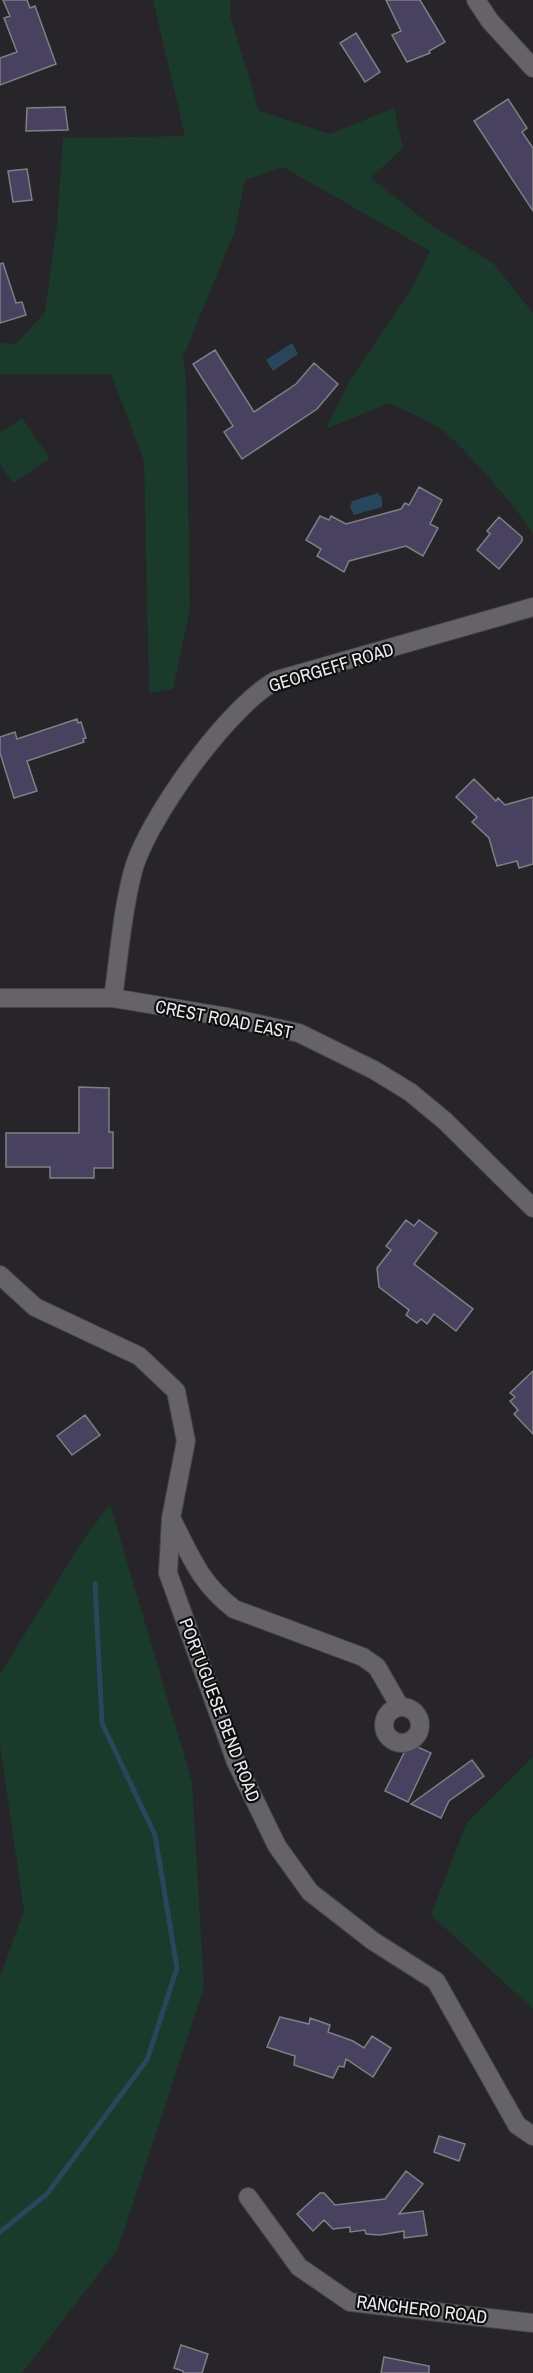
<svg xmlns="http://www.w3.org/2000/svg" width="533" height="2373" font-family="'Archivo Narrow',sans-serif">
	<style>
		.green { fill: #1a3a2b }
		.water { fill: #29465c }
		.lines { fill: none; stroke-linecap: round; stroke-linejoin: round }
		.stream { stroke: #29465c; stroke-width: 5 }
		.building { fill: #494160; stroke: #807f84; stroke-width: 1.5 }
		.minor-casing { stroke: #454347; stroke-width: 20 }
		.minor { stroke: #656368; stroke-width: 18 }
		.labels { text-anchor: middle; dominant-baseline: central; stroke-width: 4.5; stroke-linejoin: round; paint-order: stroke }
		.street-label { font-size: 18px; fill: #edecef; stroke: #0f0f10 }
	</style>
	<rect width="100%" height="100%" fill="#272529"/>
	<!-- green -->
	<path class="green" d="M 153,0 L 231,0 L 230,15 L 259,111 L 330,134 L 394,108 L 403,148 L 371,178 L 428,223 L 493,263 L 533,313 L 533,534 C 522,513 459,441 439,428 C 424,418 406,411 389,403 L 326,429 L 349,382 L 412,288 L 430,251 L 283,167 L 245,180 L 235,231 L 183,357 L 186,377 L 190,609 L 173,689 L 149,693 L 144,461 L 111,374 L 0,374 L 0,343 L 16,344 L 45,312 L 57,224 L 63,138 L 185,136 Z
		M 22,418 L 50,458 L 13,483 L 0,464 L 0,433 Z
		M 110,1504 L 192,1782 L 204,1987 L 118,2249 L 22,2373 L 0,2373 L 0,1977 L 24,1910 L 0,1746 L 0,1674 L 83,1540 Z
		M 533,1757 L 533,2009 L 431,1915 L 466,1824 Z"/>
	<!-- water -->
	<path class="water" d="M 292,343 L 298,354 L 273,371 L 266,360 Z
		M 378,493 L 382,498 L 382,507 L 354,515 L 350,507 L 352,501 Z"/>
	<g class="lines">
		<!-- stream -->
		<path class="stream" d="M 0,2232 L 47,2194 L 147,2060 L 177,1968 L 155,1835 L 102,1723 L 95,1583"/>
	</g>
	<!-- building -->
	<path class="building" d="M 3,0 L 27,0 L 30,8 L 35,6 L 56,64 L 0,85 L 0,58 L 17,52 L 4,18 L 10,16 Z
		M 386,0 L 420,0 L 445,42 L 429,51 L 430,53 L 407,62 L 392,35 L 401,31 Z
		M 356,33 L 380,72 L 365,82 L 340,43 Z
		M 508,99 L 527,128 L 522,132 L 533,148 L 533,211 L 474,121 Z
		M 65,107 L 68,130 L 26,131 L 27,108 Z
		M 27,169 L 32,200 L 13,202 L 8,171 Z
		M 3,263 L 16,303 L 22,302 L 26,315 L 0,323 L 0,264 Z
		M 215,350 L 254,412 L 296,384 L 314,363 L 338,384 L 317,409 L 242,459 L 224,432 L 233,426 L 193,364 Z
		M 419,487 L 442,500 L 430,524 L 438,528 L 423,556 L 406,546 L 349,561 L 344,572 L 317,556 L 321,549 L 306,540 L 320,516 L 329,520 L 331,516 L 346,524 L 401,509 L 405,503 L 409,505 Z
		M 499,517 L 522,537 L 522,541 L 499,569 L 477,550 L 490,534 L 487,531 Z
		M 77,719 L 78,723 L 81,722 L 86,738 L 83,739 L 84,742 L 27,761 L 37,791 L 14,798 L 0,753 L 0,737 L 15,732 L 17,739 Z
		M 474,779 L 496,801 L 498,798 L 505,805 L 533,797 L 533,864 L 519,868 L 517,861 L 497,866 L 489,838 L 472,822 L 477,817 L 456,797 Z
		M 79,1087 L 109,1088 L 109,1132 L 113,1132 L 113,1168 L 94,1168 L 94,1178 L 50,1178 L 50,1167 L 6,1167 L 6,1133 L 79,1133 Z
		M 406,1220 L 414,1226 L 419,1220 L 437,1233 L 414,1264 L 473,1309 L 456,1331 L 434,1314 L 427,1324 L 421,1319 L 417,1323 L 406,1315 L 409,1310 L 379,1287 L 377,1268 L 391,1250 L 386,1246 Z
		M 533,1371 L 533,1434 L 514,1414 L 518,1410 L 510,1401 L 515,1397 L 510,1393 Z
		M 85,1415 L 100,1435 L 72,1455 L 57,1436 Z
		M 409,1743 L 431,1753 L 408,1802 L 385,1791 Z
		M 472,1760 L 484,1776 L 449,1801 L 441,1818 L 411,1804 Z
		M 280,2017 L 309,2024 L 310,2018 L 330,2025 L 328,2032 L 353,2041 L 364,2048 L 372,2036 L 391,2048 L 373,2077 L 346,2059 L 344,2067 L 339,2066 L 333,2078 L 294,2065 L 295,2056 L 267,2047 Z
		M 439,2136 L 465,2144 L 459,2161 L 434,2152 Z
		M 406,2171 L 423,2184 L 399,2214 L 423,2211 L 427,2235 L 404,2238 L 404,2231 L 380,2235 L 366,2234 L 365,2230 L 350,2232 L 350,2227 L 333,2229 L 324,2220 L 313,2231 L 297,2214 L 320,2193 L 324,2193 L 335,2205 L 385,2199 Z
		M 181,2345 L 208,2354 L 202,2373 L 183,2373 L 183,2371 L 174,2368 Z
		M 384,2357 L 429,2366 L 429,2373 L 381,2373 Z"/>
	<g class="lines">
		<defs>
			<path id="minor" d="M 476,0 L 490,21 L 533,68
				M 0,998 L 113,998 L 227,1017 L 299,1033 L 374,1070 L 410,1092 L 445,1121 L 533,1208
				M 113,998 C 119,957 122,912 133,871 C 147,819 230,704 277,680 L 533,607
				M 0,1275 L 35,1307 L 139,1356 L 176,1391 L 186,1441 L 171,1518 L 168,1573 L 236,1762 L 277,1846 L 310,1892 L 373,1941 L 436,1981 L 517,2125 L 533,2136
				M 171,1518 C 191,1556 199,1582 234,1609 L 363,1657 L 377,1667 L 400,1707
				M384 1725a18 18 0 1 1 36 0a18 18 0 1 1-36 0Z
				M 248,2197 L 299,2267 L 350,2302 L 533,2323"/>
		</defs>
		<!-- minor casing -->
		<use href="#minor" class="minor-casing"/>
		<!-- minor -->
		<use href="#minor" class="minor"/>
	</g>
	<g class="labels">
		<!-- street labels -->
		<g class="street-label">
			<text transform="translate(331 667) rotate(-17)">GEORGEFF ROAD</text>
			<text transform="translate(224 1019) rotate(11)">CREST ROAD EAST</text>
			<text transform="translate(220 1710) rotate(69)">PORTUGUESE BEND ROAD</text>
			<text transform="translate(422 2309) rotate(7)">RANCHERO ROAD</text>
		</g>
	</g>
</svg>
